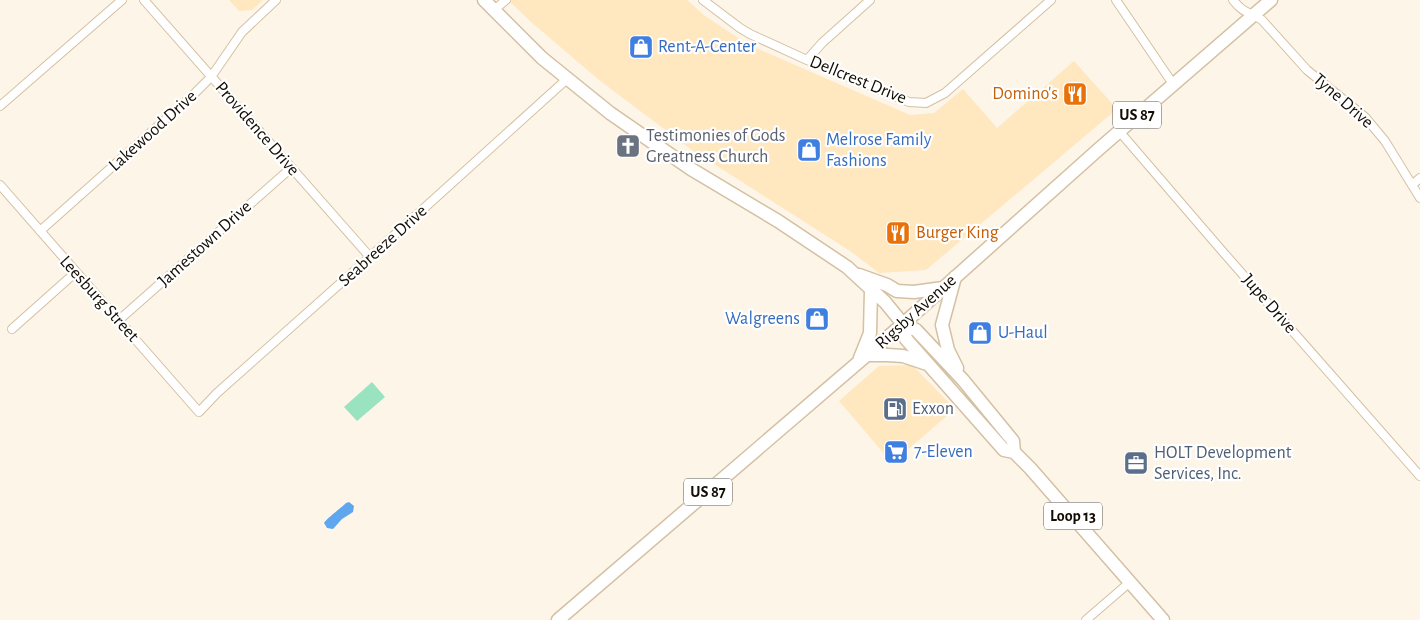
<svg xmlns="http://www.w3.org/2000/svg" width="1420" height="620" font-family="'Alegreya Sans',sans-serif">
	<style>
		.built { fill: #ffe7c0 }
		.green { fill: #9ae3c1 }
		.water { fill: #5ea7ef }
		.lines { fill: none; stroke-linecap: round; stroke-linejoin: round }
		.street-casing { stroke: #d4c0a2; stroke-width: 10 }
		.primary-casing { stroke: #d4c0a2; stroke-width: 15 }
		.street { stroke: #fff; stroke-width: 8 }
		.primary { stroke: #fff; stroke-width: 12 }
		.labels { text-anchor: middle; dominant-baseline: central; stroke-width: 4.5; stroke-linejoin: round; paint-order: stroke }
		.shield { fill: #fff; stroke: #5a564f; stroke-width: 1 }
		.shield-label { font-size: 16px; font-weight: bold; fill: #130d03 }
		.shop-label { font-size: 18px; fill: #366cbe; stroke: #fff; text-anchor: start }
		.street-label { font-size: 18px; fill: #130d03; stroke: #fff }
		.food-label { font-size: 18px; fill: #c56008; stroke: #fff; text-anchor: end }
		.worship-label { font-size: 18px; fill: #5b616d; stroke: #fff; text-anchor: start }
		.service-label { font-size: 18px; fill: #4e5e75; stroke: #fff; text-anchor: start }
	</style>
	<rect width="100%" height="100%" fill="#fdf5e8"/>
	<!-- built -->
	<path class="built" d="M 229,0 L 263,0 L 252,10 L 239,11 Z
		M 508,0 L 687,0 L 705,16 L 747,44 L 910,115 L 934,113 L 963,89 L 997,128 L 1074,61 L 1117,109 L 926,270 L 879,273 L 850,251 L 692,150 L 599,80 L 531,22 Z
		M 912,365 L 955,409 L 892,463 L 839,401 L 879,366 Z"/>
	<!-- green -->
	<path class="green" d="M 372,382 L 385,397 L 357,421 L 344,407 Z"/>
	<!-- water -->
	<path class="water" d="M 349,502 L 354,506 L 353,512 L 342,519 L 333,529 L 327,528 L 324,523 C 326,519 341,508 346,503 Z"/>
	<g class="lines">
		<defs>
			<path id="street" d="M 144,0 L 370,257
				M 703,0 L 740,28 L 750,34 L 807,60 L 909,102 L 926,103 L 945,93 L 1051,0
				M 1116,0 L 1173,84
				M 1233,0 C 1243,13 1249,12 1262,20 L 1307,70 L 1365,117 L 1385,141 L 1420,198
				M 494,10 L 506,0
				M 807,60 L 822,43 L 870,0
				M 0,106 L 122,0
				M 1119,131 L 1223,252 L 1420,476
				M 0,185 L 199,412 L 217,393 L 370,257 L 567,79
				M 1412,185 L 1420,178
				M 40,231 L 194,94 L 211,77 L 242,32 L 276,0
				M 119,320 L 291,168
				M 12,329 L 76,272
				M 1086,620 L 1130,582"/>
			<path id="primary" d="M 484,0 L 542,58 L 610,113 L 691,169 L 778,221 L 847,267 L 885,302 L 903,324 L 916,330 L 963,380 L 1013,441 L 1014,452
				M 859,275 L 887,285 L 897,291 L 914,292 L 943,288
				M 955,277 L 942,325 L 948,350 L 957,368
				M 903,324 L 906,339 L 1004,450 L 1014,452 L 1030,468 L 1163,620
				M 867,355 L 887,355 L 903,356 L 927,364
				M 860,358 L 870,333 L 871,290
				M 558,620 L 903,324 L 1100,148 L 1271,0"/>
		</defs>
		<!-- street casing -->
		<use href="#street" class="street-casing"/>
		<!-- primary casing -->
		<use href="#primary" class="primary-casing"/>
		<!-- street -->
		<use href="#street" class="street"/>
		<!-- primary -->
		<use href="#primary" class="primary"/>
	</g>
	<!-- icons -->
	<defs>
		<symbol id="shop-square" viewBox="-11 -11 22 22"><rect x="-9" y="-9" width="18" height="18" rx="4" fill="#3f7fe0" stroke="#fff"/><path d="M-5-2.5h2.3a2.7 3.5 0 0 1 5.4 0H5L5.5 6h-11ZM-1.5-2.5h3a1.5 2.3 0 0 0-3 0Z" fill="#fff"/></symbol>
		<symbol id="restaurant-square" viewBox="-11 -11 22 22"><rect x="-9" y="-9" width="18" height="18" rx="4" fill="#e8710a" stroke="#fff"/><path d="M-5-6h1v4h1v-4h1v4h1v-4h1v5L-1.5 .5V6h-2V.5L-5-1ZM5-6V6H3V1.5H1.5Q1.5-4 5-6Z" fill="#fff"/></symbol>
		<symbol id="church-square" viewBox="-11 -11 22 22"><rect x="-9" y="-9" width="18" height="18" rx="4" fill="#6b7280" stroke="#fff"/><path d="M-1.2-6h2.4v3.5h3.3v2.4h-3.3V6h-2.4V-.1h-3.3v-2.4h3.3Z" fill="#fff"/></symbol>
		<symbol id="fuel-square" viewBox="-11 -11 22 22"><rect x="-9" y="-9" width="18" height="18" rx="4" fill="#5c6f8a" stroke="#fff"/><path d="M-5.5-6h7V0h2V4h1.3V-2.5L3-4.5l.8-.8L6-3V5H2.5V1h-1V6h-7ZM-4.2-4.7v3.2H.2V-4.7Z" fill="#fff"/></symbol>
		<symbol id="supermarket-square" viewBox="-11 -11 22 22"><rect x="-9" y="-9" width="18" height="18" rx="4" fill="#3f7fe0" stroke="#fff"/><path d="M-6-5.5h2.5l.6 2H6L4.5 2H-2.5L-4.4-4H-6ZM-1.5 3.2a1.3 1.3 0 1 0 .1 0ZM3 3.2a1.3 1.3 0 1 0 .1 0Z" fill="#fff"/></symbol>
		<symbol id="office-square" viewBox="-11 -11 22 22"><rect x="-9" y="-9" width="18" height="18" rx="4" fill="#5c6f8a" stroke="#fff"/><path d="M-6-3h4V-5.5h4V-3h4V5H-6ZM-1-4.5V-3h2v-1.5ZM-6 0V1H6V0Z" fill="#fff"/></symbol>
	</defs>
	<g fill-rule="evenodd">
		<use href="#shop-square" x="627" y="33" width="28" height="28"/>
		<use href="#restaurant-square" x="1061" y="80" width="28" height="28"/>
		<use href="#church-square" x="614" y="132" width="28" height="28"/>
		<use href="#shop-square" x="795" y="136" width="28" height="28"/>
		<use href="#restaurant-square" x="884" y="219" width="28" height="28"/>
		<use href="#shop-square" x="803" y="305" width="28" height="28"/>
		<use href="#shop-square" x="966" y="319" width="28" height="28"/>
		<use href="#fuel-square" x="881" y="395" width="28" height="28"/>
		<use href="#supermarket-square" x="882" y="438" width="28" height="28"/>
		<use href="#office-square" x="1122" y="449" width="28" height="28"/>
	</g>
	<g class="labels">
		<!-- shield labels -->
		<g class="shield">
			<rect x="1113" y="101.5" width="48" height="27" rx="4"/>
			<rect x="684" y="478.5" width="48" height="27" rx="4"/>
			<rect x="1044" y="502.5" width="58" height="27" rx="4"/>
		</g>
		<g class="shield-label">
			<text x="1137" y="115">US 87</text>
			<text x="708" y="492">US 87</text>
			<text x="1073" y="516">Loop 13</text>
		</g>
		<!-- shop labels -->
		<g class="shop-label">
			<text x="658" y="47">Rent-A-Center</text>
			<text x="826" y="140">Melrose Family<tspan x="826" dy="21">Fashions</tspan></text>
			<text x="800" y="319" text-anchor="end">Walgreens</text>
			<text x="998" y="333">U-Haul</text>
			<text x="914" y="452">7-Eleven</text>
		</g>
		<!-- street labels -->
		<g class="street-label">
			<text transform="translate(858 80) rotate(22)">Dellcrest Drive</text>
			<text transform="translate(1343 101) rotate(41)">Tyne Drive</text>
			<text transform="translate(257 129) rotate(49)">Providence Drive</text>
			<text transform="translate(153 131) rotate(-42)">Lakewood Drive</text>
			<text transform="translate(205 244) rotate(-42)">Jamestown Drive</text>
			<text transform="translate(383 246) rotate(-42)">Seabreeze Drive</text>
			<text transform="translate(99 299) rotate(48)">Leesburg Street</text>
			<text transform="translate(1269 304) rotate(49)">Jupe Drive</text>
			<text transform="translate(916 312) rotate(-42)">Rigsby Avenue</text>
		</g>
		<!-- food labels -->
		<g class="food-label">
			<text x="1058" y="94">Domino's</text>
			<text x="916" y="233" text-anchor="start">Burger King</text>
		</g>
		<!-- worship labels -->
		<g class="worship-label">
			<text x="646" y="136">Testimonies of Gods<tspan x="646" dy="21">Greatness Church</tspan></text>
		</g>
		<!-- service labels -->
		<g class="service-label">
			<text x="912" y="409">Exxon</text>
			<text x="1154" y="453">HOLT Development<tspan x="1154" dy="21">Services, Inc.</tspan></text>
		</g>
	</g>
</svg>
